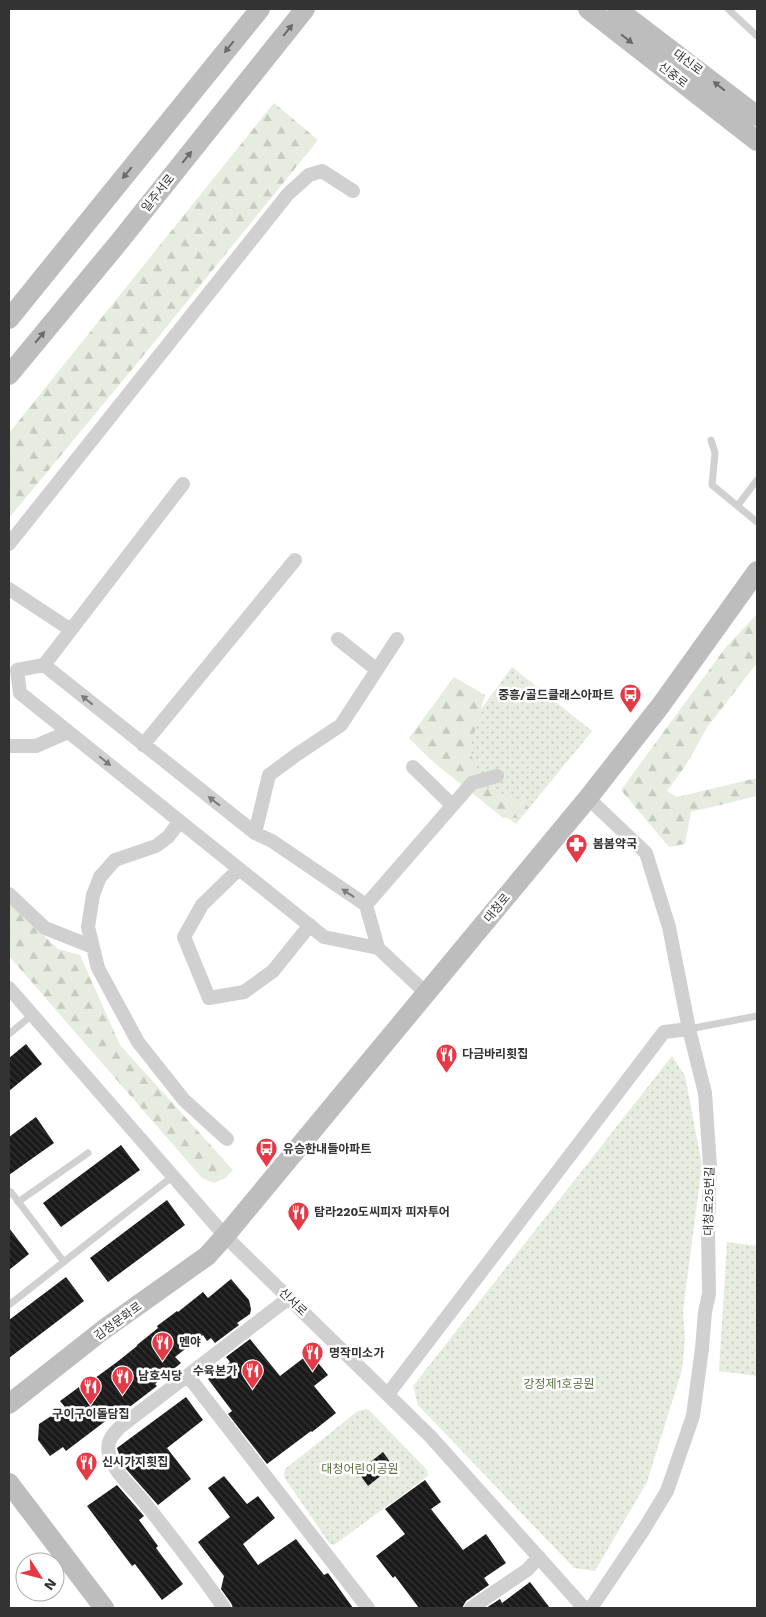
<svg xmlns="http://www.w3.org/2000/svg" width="766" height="1617" font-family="'Work Sans','Noto Sans KR',sans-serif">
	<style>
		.grass { fill: url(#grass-dots) }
		.forest { fill: url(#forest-firs) }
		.building { fill: url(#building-back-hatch) }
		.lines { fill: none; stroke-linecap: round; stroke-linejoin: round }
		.lane { stroke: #d0d0d0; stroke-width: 7 }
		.street { stroke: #d0d0d0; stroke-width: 14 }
		.secondary { stroke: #bdbdbd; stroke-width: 20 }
		.oneway { fill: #6a6a6a }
		.oneway2 { fill: #7a7a7a }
		.labels { text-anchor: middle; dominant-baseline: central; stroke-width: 5; stroke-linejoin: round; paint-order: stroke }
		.street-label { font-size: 12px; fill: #333; stroke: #fff }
		.poi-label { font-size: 12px; font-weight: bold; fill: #333; stroke: #fff; text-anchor: start }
		.park-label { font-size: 12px; fill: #56703f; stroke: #fff }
	</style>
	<defs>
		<pattern id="grass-dots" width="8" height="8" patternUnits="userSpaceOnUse" patternTransform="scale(1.25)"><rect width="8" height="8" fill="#e6ecdf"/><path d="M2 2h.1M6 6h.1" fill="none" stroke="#c6cbc0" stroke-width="1.8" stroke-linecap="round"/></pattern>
		<pattern id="forest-firs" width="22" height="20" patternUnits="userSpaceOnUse" patternTransform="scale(1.25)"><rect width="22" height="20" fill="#e6ecdf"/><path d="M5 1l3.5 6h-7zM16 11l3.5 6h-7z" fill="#c6cbc0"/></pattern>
		<pattern id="building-back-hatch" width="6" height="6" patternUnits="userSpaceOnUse" patternTransform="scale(1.25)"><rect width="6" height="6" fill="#1a1a1a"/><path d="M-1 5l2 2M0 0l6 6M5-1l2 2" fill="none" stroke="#333"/></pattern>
	</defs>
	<rect width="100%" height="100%" fill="#fff"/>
	<!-- grass -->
	<path class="grass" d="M 512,667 L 592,731 L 516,824 L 439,767 Z
		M 672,1056 L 685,1076 L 702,1165 L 683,1311 L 685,1338 L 682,1370 L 647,1482 L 595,1571 L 574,1568 L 418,1405 L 413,1386 Z
		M 727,1242 L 757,1246 L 757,1376 L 719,1371 Z
		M 368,1409 L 427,1470 L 428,1476 L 334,1545 L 330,1544 L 284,1477 L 285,1469 L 358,1411 Z"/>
	<!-- forest -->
	<path class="forest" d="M 274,103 L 318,140 L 134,367 L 9,518 L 9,433 Z
		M 757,614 L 757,663 L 708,726 L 686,765 L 667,791 L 677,797 L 757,778 L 757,796 L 691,812 L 685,844 L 669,847 L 621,790 L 726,647 Z
		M 454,677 L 485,695 L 469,751 L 488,789 L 515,799 L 526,801 L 528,810 L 518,818 L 503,818 L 429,758 L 409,738 Z
		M 9,903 L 58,949 L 80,955 L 120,1045 L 233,1170 L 224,1179 L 214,1183 L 202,1178 L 9,956 Z"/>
	<!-- building -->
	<path class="building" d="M 26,1044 L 42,1064 L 9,1091 L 9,1058 Z
		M 36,1117 L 54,1143 L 9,1175 L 9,1137 Z
		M 121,1145 L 140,1170 L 61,1227 L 43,1203 Z
		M 167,1200 L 185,1225 L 108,1282 L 90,1258 Z
		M 9,1228 L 29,1254 L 9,1270 Z
		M 66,1277 L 84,1301 L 9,1358 L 9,1320 Z
		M 231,1279 L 249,1300 L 251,1309 L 250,1314 L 237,1323 L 239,1325 L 215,1343 L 211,1338 L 207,1341 L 203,1335 L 175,1357 L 181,1363 L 155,1384 L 157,1386 L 123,1412 L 124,1407 L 66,1451 L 63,1447 L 50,1456 L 38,1440 L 39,1424 L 65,1407 L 60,1401 L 79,1387 L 80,1389 L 117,1362 L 137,1346 L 137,1345 L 158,1328 L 157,1326 L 177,1311 L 178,1312 L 203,1292 L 208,1298 Z
		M 250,1339 L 280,1376 L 310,1353 L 328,1375 L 314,1386 L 336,1413 L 312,1432 L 311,1431 L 267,1464 L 228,1414 L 232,1411 L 208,1379 L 230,1362 L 226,1357 Z
		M 186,1397 L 203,1420 L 167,1448 L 191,1479 L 158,1505 L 126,1469 L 120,1457 L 117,1448 Z
		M 383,1452 L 393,1466 L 368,1486 L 358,1472 Z
		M 224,1476 L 247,1504 L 258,1496 L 275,1518 L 243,1544 L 258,1565 L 296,1539 L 324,1575 L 328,1573 L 353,1608 L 233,1608 L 231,1603 L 221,1589 L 224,1576 L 198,1542 L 230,1517 L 208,1488 Z
		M 425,1480 L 441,1502 L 431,1509 L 463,1550 L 486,1534 L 506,1563 L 484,1578 L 489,1585 L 466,1601 L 462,1608 L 419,1608 L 395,1576 L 393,1578 L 376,1556 L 405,1534 L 385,1509 Z
		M 117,1485 L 144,1516 L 139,1520 L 158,1546 L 156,1548 L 183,1584 L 162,1600 L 135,1564 L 132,1566 L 87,1506 Z
		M 530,1582 L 550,1608 L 486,1608 L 500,1599 L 502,1603 Z"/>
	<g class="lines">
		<!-- lane -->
		<path class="lane" d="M 728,9 L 757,36
			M 711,440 L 715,453 L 712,485 L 757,522
			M 738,505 L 757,480
			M 689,1029 L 757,1016
			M 9,1034 L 32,1015
			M 9,1194 L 11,1192 L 64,1262
			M 18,1202 L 88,1153
			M 9,1305 L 173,1176"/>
		<!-- street -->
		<path class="street" d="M 9,544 L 288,194 L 309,175 L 322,171 L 353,191
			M 9,589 L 71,630
			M 338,639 L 377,670
			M 44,665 L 183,484
			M 143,745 L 295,560
			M 9,746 L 36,746 L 68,732
			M 413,767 L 452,805
			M 588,798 L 646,853 L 669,927 L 689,1029 L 705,1093 L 710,1166 L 708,1229 L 709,1294 L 705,1312 L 702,1348 L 693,1416 L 667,1491 L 644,1529 L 591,1608
			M 180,821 L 168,837 L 156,846 L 115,860 L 100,877 L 93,895 L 88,927 L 98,968 L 138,1042 L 184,1100 L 227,1139
			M 255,833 L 269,775 L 296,755 L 341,725 L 397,639
			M 239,869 L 202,905 L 184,937 L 209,998 L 244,992 L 273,971 L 310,925
			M 9,894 L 45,928 L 93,947
			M 366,905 L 472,783 L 497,776
			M 378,948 L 324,937 L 20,693 L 17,670 L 44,665 L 255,833 L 272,841 L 366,905 L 378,948 L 426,993
			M 9,988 L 225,1236 L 430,1436 L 584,1608
			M 188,1376 L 368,1608
			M 388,1394 L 664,1032 L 689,1029
			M 224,1608 C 200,1572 172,1538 145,1503 C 133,1488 114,1473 109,1454 C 106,1442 112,1435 120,1427 L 289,1298
			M 471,1608 L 527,1570 L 539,1557"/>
		<!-- secondary -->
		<path class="secondary" d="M 588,9 L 757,141
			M 617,9 L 757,116
			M 9,319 L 260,9
			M 9,375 L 119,242 L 305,9
			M 9,1404 L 103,1330 L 207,1256 L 225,1236 L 588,798 L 661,705 L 757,571
			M 9,1483 L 104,1608"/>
	</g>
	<!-- one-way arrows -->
	<defs><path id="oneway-solid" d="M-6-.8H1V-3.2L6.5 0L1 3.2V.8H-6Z" transform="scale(1.25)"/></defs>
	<g class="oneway">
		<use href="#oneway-solid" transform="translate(288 30) rotate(-51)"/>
		<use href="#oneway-solid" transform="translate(627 39) rotate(38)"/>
		<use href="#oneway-solid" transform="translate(229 47) rotate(129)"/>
		<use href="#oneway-solid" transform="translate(719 86) rotate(-142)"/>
		<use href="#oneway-solid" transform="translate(187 157) rotate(-51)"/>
		<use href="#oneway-solid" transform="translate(127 173) rotate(129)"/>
		<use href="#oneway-solid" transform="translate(40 337) rotate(-50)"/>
	</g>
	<g class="oneway2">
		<use href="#oneway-solid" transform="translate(87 700) rotate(-141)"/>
		<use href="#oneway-solid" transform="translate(105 761) rotate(39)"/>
		<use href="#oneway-solid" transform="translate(214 801) rotate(-142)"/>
		<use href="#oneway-solid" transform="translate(348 893) rotate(-146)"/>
	</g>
	<!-- icons -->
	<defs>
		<symbol id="bus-pin" viewBox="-11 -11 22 30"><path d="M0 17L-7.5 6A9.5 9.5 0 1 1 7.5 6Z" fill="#e63946" stroke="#fff"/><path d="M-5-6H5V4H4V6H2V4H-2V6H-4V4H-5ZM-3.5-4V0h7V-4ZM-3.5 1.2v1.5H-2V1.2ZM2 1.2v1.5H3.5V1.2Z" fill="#fff"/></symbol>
		<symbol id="pharmacy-pin" viewBox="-11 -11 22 30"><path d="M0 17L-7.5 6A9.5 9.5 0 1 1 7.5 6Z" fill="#e63946" stroke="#fff"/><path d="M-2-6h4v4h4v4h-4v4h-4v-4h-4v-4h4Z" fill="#fff"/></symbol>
		<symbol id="restaurant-pin" viewBox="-11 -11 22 30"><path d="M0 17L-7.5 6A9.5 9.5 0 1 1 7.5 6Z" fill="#e63946" stroke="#fff"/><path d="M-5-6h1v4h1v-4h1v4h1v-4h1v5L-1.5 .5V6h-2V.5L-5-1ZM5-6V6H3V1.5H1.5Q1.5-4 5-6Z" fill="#fff"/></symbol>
	</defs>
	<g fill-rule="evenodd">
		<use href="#bus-pin" x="618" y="682" width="25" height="34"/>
		<use href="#pharmacy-pin" x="564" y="832" width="25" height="34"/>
		<use href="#restaurant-pin" x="434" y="1042" width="25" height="34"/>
		<use href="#bus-pin" x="254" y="1136" width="25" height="34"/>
		<use href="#restaurant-pin" x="286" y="1200" width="25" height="34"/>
		<use href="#restaurant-pin" x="150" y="1330" width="25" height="34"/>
		<use href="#restaurant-pin" x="300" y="1340" width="25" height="34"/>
		<use href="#restaurant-pin" x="240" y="1358" width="25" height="34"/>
		<use href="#restaurant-pin" x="110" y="1364" width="25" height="34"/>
		<use href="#restaurant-pin" x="78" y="1374" width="25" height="34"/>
		<use href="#restaurant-pin" x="74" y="1450" width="25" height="34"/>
	</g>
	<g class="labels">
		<!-- street labels -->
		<g class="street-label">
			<text transform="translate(688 62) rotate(37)">대신로</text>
			<text transform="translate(673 75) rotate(38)">신중로</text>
			<text transform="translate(158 193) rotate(-51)">일주서로</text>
			<text transform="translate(497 908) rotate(-50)">대청로</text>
			<text transform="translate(709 1201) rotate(-89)">대청로25번길</text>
			<text transform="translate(293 1302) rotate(44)">신서로</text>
			<text transform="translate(118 1321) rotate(-36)">김정문화로</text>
		</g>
		<!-- poi labels -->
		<g class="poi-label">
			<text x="614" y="695" text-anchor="end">중흥/골드클래스아파트</text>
			<text x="593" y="844">봄봄약국</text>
			<text x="462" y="1054">다금바리횟집</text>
			<text x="283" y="1149">유승한내들아파트</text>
			<text x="314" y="1212">탐라220도씨피자 피자투어</text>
			<text x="179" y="1342">멘야</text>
			<text x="329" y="1353">명작미소가</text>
			<text x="237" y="1371" text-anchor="end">수육본가</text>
			<text x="138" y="1376">남호식당</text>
			<text x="91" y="1414" text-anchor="middle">구이구이돌담집</text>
			<text x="102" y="1462">신시가지횟집</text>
		</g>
		<!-- park labels -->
		<g class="park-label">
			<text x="559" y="1384">강정제1호공원</text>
			<text x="360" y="1469">대청어린이공원</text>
		</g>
	</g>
	<!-- border -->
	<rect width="766" height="1617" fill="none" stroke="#333333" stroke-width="20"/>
	<!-- north arrow -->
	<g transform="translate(40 1577) rotate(126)"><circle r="24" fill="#ffffff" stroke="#adadad"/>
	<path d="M0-4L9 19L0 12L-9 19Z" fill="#e63946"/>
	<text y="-8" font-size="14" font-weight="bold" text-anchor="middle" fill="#333333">N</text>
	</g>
</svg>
